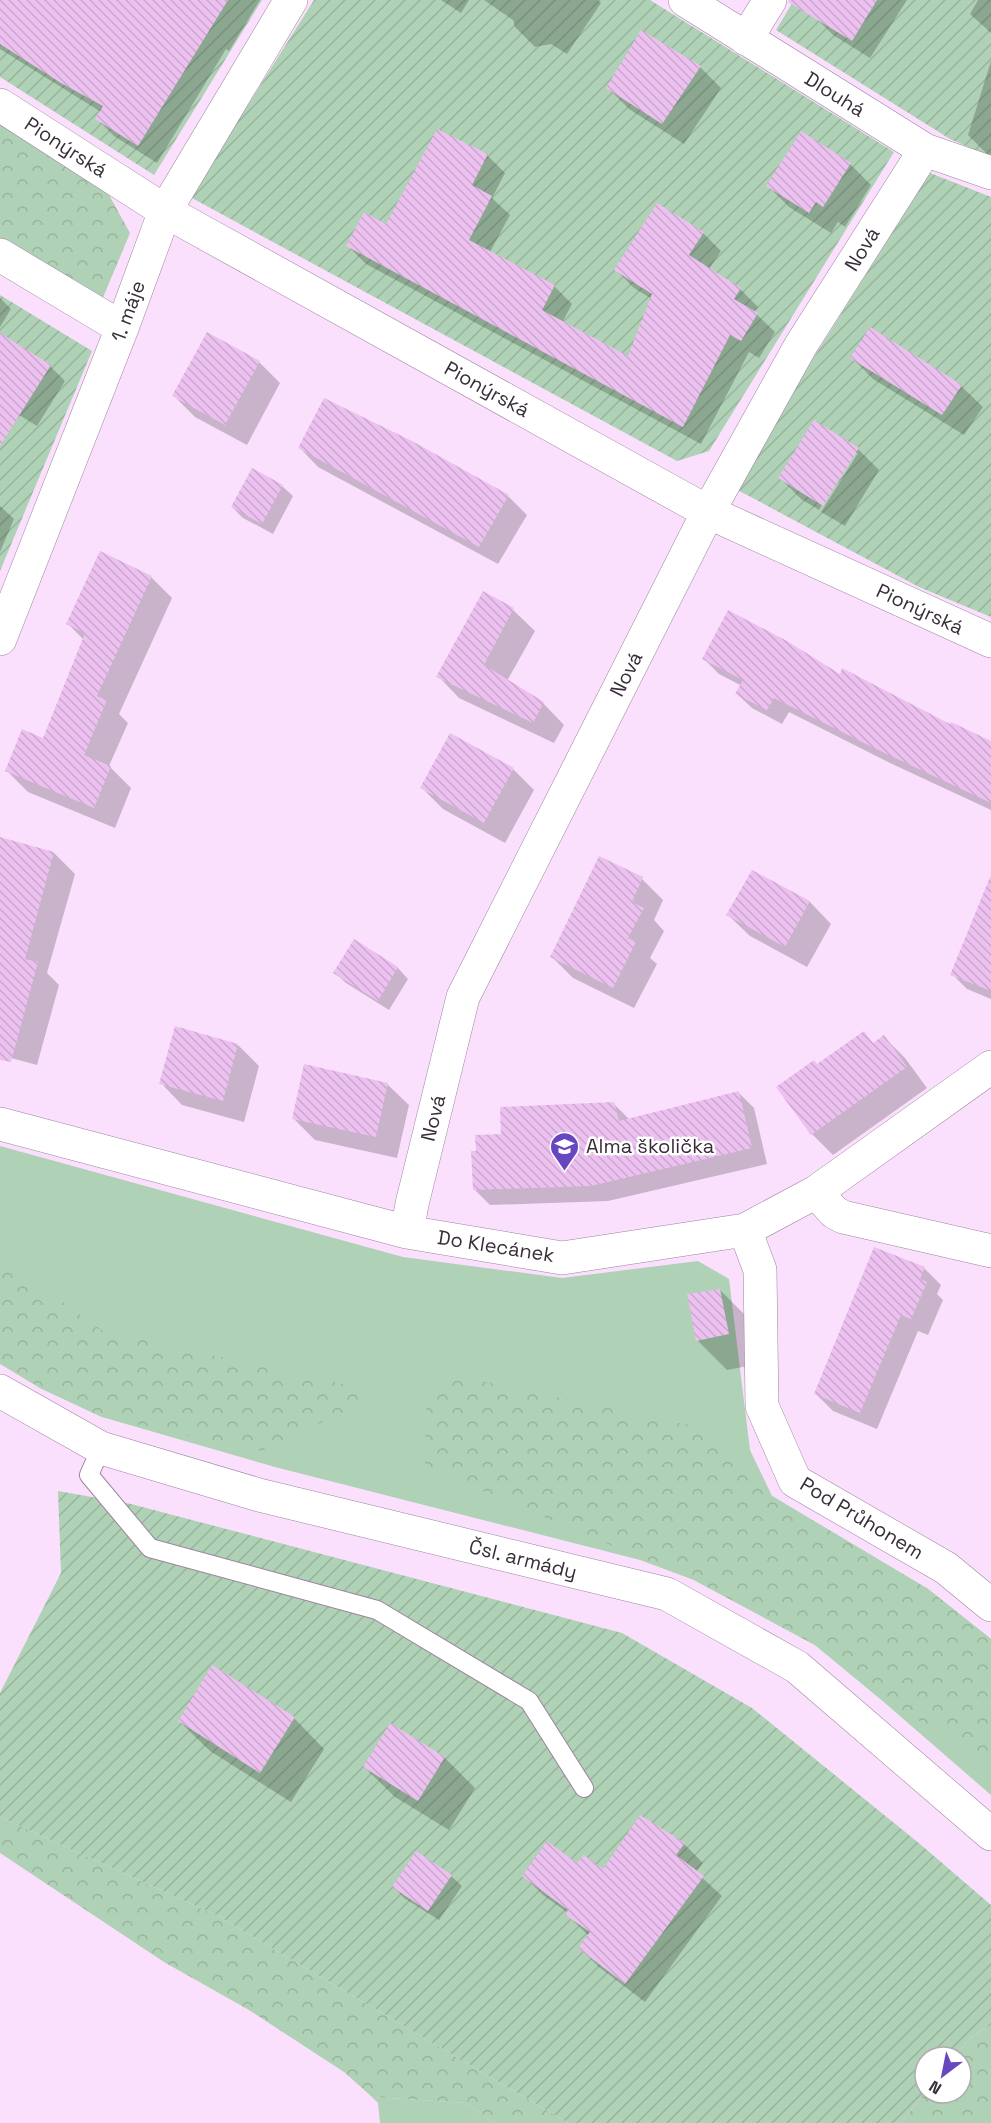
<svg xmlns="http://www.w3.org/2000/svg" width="991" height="2123" font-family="'Space Grotesk',sans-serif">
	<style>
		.grass { fill: #afd1b5 }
		.forest { fill: url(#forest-crowns) }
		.garden { fill: url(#garden-furrows) }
		.shadow { fill: #0003 }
		.building { fill: url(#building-back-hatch) }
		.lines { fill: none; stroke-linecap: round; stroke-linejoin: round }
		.lane-casing { stroke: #9c849e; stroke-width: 20 }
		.street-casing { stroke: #9c849e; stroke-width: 34 }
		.lane { stroke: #fff; stroke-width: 18 }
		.street { stroke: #fff; stroke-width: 33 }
		.labels { text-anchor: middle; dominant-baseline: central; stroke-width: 5; stroke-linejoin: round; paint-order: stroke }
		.street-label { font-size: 20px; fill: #382e39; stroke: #fff }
		.poi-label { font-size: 20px; fill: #382e39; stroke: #fff; text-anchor: start }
	</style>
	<defs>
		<pattern id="forest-crowns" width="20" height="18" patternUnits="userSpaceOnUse" patternTransform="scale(1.5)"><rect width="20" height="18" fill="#afd1b5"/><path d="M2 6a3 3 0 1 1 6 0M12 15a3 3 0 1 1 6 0" fill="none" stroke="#97b49c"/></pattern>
		<pattern id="garden-furrows" width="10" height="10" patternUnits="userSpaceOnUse" patternTransform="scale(1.5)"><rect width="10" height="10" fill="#afd1b5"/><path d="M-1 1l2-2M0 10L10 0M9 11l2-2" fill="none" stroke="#97b49c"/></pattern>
		<pattern id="building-back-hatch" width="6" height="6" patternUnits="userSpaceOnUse" patternTransform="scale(1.5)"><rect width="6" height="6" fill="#ecc1f0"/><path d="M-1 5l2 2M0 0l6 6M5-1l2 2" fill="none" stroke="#cba6cf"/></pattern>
	</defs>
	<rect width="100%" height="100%" fill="#fbe0fd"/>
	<!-- grass -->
	<path class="grass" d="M 0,1146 L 403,1257 L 562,1278 L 698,1261 L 729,1279 L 750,1450 L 772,1496 L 928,1589 L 991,1639 L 991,1795 L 878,1697 L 815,1645 L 694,1580 L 640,1560 L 275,1467 L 102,1417 L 40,1388 L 0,1364 Z
		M 372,2097 L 466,2103 L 494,2123 L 380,2123 L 378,2103 Z"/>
	<!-- forest -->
	<path class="forest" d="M 0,122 L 103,184 L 130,233 L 102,300 L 0,240 Z
		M 0,1257 L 103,1331 L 383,1393 L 262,1451 L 102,1417 L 40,1388 L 0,1360 Z
		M 453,1375 L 699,1427 L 772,1496 L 928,1589 L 991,1639 L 991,1762 L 878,1697 L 815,1645 L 694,1580 L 425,1467 L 427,1393 Z
		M 0,1817 L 218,1916 L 568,2123 L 494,2123 L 466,2103 L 372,2097 L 344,2072 L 249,2010 L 164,1962 L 0,1853 Z
		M 991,2025 L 991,2123 L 900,2123 L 925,2093 L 961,2093 L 961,2057 L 955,2057 L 971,2037 Z"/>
	<!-- garden -->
	<path class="garden" d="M 0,0 L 262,0 L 154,175 L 0,77 Z
		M 314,0 L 650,0 L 894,152 L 709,451 L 677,461 L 190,197 Z
		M 794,0 L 991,0 L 991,157 L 950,139 L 776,30 Z
		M 930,173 L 991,197 L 991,617 L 919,587 L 732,487 Z
		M 0,295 L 92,351 L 0,571 Z
		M 58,1491 L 131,1504 L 622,1633 L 752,1708 L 920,1844 L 991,1905 L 991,2025 L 971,2037 L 955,2057 L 925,2057 L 925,2093 L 900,2123 L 568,2123 L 218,1916 L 0,1817 L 0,1693 L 61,1573 Z"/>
	<!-- shadow -->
	<path class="shadow" d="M 0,0 L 260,0 L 229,51 L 226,49 L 157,163 L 114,136 L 97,119 L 101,112 L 0,49 Z
		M 441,0 L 469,0 L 461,13 Z
		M 484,0 L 598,0 L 601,3 L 567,54 L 551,44 L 535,47 L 515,27 L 513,20 Z
		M 812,0 L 907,0 L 870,58 L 833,35 L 815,17 Z
		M 978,0 L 991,0 L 991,33 L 970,14 Z
		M 991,61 L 991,155 L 986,153 L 968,135 Z
		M 700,67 L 721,88 L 684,144 L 629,109 L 608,88 Z
		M 487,155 L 505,173 L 492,198 L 510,215 L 490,252 L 554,286 L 572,304 L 562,323 L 629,358 L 652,299 L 634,288 L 616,270 L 703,233 L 721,251 L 709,269 L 740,289 L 758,307 L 754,312 L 775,332 L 759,358 L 749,352 L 701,444 L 366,264 L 348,246 L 387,226 Z
		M 850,164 L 871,185 L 845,227 L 838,222 L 831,233 L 789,207 L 768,186 Z
		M 0,298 L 11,309 L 0,327 Z
		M 870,329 L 961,386 L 983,407 L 964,435 L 873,379 L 852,358 Z
		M 0,335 L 50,366 L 65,381 L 37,426 L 11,410 L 0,433 Z
		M 259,362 L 280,383 L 247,445 L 195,417 L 174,396 Z
		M 300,448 L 508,496 L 527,515 L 498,564 L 318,467 Z
		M 858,449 L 879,470 L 845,526 L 821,512 L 858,453 L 854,453 L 819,510 L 801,499 L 780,478 Z
		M 282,486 L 293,496 L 273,534 L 243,518 L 232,507 Z
		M 0,506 L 14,519 L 0,552 Z
		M 151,577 L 172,598 L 119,714 L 128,723 L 109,766 L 131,788 L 115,828 L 28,792 L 7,771 L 44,740 L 84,640 L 67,623 Z
		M 483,593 L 513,610 L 535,631 L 507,681 L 543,703 L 564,725 L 554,743 L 459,698 L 438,676 Z
		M 704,659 L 840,676 L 991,743 L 991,810 L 890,763 L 789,712 L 782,724 L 752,708 L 737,694 L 742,686 L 719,674 Z
		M 513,769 L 534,790 L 505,843 L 443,809 L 422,788 Z
		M 0,839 L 54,853 L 75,874 L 47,973 L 59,985 L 37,1065 L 0,1055 Z
		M 752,872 L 810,902 L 831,924 L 807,967 L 750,936 L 728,915 Z
		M 642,879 L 663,900 L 654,920 L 664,931 L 650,958 L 657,964 L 634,1008 L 573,978 L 552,957 Z
		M 991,879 L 991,999 L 967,989 L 952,974 Z
		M 355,941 L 398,968 L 408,979 L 389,1010 L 346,983 L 335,973 Z
		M 864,1033 L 874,1044 L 884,1037 L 905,1058 L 927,1088 L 833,1155 L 812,1134 L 818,1066 Z
		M 238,1045 L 259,1066 L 244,1122 L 182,1105 L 161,1083 Z
		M 387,1084 L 409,1105 L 397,1158 L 315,1140 L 294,1119 Z
		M 738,1092 L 754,1108 L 767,1164 L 608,1201 L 490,1205 L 474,1189 L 503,1136 L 614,1104 L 630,1120 Z
		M 924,1268 L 941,1285 L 937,1294 L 943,1300 L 928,1335 L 918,1331 L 877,1429 L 833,1411 L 816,1394 Z
		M 720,1290 L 750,1320 L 759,1364 L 727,1370 L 697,1340 Z
		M 294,1718 L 324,1749 L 291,1802 L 210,1751 L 179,1721 Z
		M 390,1725 L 445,1758 L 475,1788 L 449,1830 L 395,1797 L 364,1767 Z
		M 684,1844 L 703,1863 L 696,1872 L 722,1896 L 645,2002 L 599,1967 L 580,1948 L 589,1936 L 567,1915 L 568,1913 L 543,1895 L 524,1876 L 577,1865 L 603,1871 Z
		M 451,1876 L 462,1886 L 439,1920 L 404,1898 L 394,1887 Z"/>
	<!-- building -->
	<path class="building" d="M 0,0 L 228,0 L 138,146 L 95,119 L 103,106 L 61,83 L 0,44 Z
		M 789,0 L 877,0 L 852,41 L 788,2 Z
		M 641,30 L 701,66 L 662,124 L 606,88 Z
		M 437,129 L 488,154 L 472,185 L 492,196 L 469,240 L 555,285 L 542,310 L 628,356 L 652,294 L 614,270 L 657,203 L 704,232 L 689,255 L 741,288 L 734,299 L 758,313 L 741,341 L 730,335 L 683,427 L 346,246 L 364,212 L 386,224 Z
		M 801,131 L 851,163 L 823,207 L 816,202 L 809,213 L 766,186 Z
		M 870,327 L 962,385 L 942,415 L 850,358 Z
		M 207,332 L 260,361 L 225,425 L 172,396 Z
		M 0,333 L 51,365 L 0,446 Z
		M 324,398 L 412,441 L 509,495 L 479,547 L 298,448 Z
		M 814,420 L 859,448 L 823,506 L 778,478 Z
		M 252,468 L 283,485 L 262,524 L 231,507 Z
		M 100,551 L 152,576 L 97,696 L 107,700 L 84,755 L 111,766 L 94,808 L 5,771 L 22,729 L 43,738 L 85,633 L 66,624 Z
		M 483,591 L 514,608 L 484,665 L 544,702 L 533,723 L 436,677 Z
		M 728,610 L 787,641 L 840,674 L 842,668 L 950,724 L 951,722 L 991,741 L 991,803 L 874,748 L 774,698 L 767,710 L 735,694 L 743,680 L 702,659 Z
		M 450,733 L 514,768 L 484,823 L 420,788 Z
		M 0,837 L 54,852 L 25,959 L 38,962 L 11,1062 L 0,1060 Z
		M 599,856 L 643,877 L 632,902 L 644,908 L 628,938 L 636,942 L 613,988 L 550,957 Z
		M 752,870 L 810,901 L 785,947 L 726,915 Z
		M 990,877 L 991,877 L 991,991 L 950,975 Z
		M 354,939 L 398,967 L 378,1001 L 333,973 Z
		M 175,1026 L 238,1044 L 223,1101 L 159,1084 Z
		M 864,1031 L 873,1043 L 884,1035 L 907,1067 L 811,1135 L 776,1087 L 814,1060 L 817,1064 Z
		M 304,1064 L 388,1083 L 376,1137 L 292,1119 Z
		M 739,1091 L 752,1148 L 591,1186 L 473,1190 L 471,1151 L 476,1151 L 475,1135 L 501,1134 L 500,1107 L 614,1102 L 619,1121 Z
		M 874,1247 L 925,1267 L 920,1279 L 927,1282 L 911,1319 L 901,1315 L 860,1413 L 814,1394 Z
		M 720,1289 L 729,1334 L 696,1341 L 687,1294 Z
		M 212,1665 L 295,1717 L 260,1773 L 178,1721 Z
		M 390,1723 L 445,1757 L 418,1801 L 363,1767 Z
		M 640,1815 L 685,1843 L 676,1855 L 704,1876 L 625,1984 L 578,1948 L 590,1932 L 565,1915 L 568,1910 L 522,1876 L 547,1841 L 577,1863 L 584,1855 L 603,1869 Z
		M 416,1851 L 452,1875 L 428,1911 L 392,1887 Z"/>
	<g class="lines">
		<defs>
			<path id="lane" d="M 101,1448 L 89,1475 L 150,1548 L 377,1610 L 529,1701 L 584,1788"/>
			<path id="street" d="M 685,0 L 925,150 L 991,173
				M 746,39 L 770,0
				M 0,105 L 165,211 L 708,512 L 991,641
				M 0,255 L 122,328
				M 0,639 L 122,328 L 165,211 L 291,0
				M 0,1124 L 407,1232 L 562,1258 L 745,1230 L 816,1192 L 991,1067
				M 816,1192 L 834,1212 L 843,1217 L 991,1251
				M 745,1230 L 760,1270 L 762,1406 L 795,1481 L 946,1568 L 991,1605
				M 407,1232 L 412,1204 L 463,997 L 708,512 L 801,345 L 925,150
				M 0,1391 L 101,1448 L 259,1495 L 667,1594 L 797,1667 L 991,1834"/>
		</defs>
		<!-- lane casing -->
		<use href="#lane" class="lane-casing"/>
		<!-- street casing -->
		<use href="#street" class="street-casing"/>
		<!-- lane -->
		<use href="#lane" class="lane"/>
		<!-- street -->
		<use href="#street" class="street"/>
	</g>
	<!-- icons -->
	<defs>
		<symbol id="school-pin" viewBox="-11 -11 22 30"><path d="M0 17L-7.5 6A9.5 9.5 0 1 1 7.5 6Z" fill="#6747c0" stroke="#fff"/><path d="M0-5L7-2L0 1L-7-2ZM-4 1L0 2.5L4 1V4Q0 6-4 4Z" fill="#fff"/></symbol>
	</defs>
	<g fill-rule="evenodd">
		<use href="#school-pin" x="548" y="1130" width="33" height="45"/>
	</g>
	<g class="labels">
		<!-- street labels -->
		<g class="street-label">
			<text transform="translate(835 94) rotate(32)">Dlouhá</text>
			<text transform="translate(66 147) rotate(33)">Pionýrská</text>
			<text transform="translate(862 249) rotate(-58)">Nová</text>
			<text transform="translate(128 311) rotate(-70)">1. máje</text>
			<text transform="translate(487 389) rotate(29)">Pionýrská</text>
			<text transform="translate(920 609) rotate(25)">Pionýrská</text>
			<text transform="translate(626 674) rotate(-63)">Nová</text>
			<text transform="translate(433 1118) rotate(-76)">Nová</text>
			<text transform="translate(496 1246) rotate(9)">Do Klecánek</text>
			<text transform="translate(862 1518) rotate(31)">Pod Průhonem</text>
			<text transform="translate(523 1559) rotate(14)">Čsl. armády</text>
		</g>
		<!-- poi labels -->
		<g class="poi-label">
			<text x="586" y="1146">Alma školička</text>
		</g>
	</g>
	<!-- north arrow -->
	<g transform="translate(943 2075) rotate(212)"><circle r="28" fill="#ffffff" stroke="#afabb0" stroke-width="1.5"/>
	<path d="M0-4.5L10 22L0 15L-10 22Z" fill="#6747c0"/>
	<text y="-9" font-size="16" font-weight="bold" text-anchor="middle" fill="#382e39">N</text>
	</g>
</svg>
